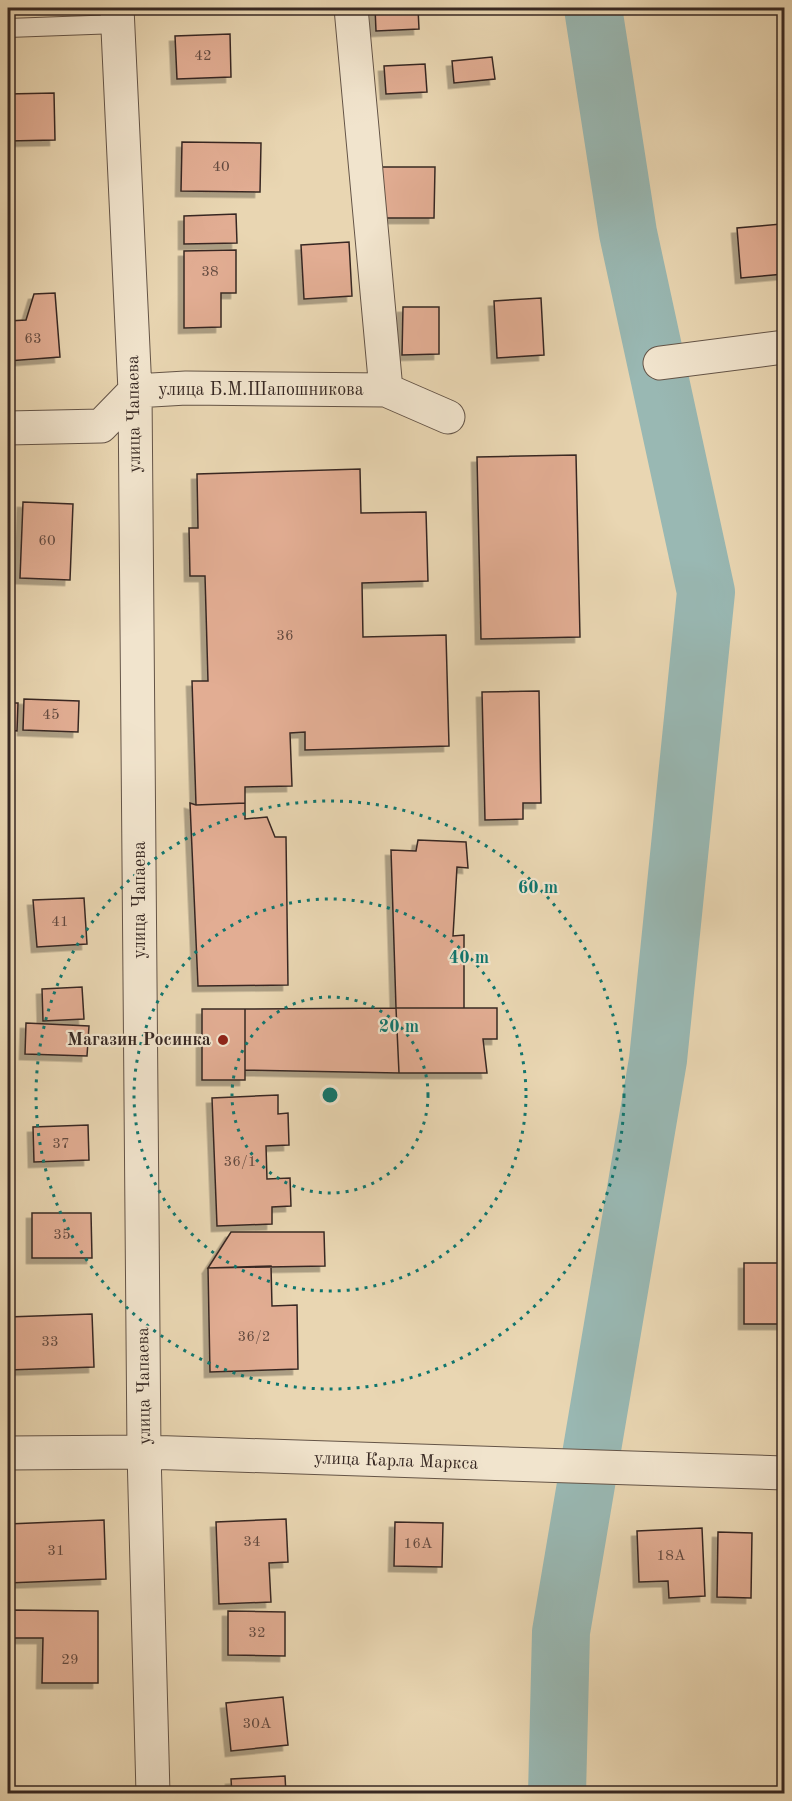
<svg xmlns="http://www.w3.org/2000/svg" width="792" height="1801" font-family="'Old Standard TT',serif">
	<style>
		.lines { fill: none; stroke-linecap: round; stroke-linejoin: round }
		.river { stroke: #99b8b3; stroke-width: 58 }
		.building { fill: #e2ad93; stroke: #372823; stroke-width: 1.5; filter: url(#shadow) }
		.lane-casing { stroke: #645447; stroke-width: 20 }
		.street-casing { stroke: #645447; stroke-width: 35 }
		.lane { stroke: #f1e4cd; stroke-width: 18 }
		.street { stroke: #f1e4cd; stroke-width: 33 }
		.ring { fill: none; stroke: #0f766e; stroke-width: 3; stroke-dasharray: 3 6 }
		.poi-dot { fill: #8f2418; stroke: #f1e4cd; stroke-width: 2 }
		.labels { text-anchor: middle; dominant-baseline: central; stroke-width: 4.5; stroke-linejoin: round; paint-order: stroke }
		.number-label { font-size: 15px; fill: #62493f }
		.street-label { font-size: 18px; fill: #372823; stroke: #f1e4cd }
		.poi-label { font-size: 18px; font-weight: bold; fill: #372823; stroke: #f1e4cd; text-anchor: end }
		.centre { fill: #0f766e; stroke: #f1e4cd; stroke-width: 3 }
		.ring-label { font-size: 18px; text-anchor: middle; font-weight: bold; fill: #0f766e; stroke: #f1e4cd; stroke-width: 4.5; stroke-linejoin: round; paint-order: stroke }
	</style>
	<defs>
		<filter id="shadow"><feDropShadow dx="-5.5" dy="5.5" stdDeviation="0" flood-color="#0004"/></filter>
	</defs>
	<rect width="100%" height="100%" fill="#e9d6b2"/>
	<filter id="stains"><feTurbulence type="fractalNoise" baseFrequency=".00333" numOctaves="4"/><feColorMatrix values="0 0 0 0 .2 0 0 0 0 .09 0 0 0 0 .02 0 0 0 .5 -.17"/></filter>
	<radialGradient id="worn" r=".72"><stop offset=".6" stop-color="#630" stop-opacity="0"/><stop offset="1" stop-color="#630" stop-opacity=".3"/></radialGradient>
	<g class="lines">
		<!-- river -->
		<path class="river" d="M 557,1794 L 561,1632 L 658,1060 L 706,592 L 628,233 L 593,8"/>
	</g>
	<!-- building -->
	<path class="building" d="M 375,8 L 418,8 L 419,29 L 376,31 Z
		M 230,34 L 231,77 L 177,79 L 175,36 Z
		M 492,57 L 495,79 L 454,83 L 452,61 Z
		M 425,64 L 427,92 L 386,94 L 384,66 Z
		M 54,93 L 55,140 L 8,141 L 8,94 Z
		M 182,142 L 261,143 L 260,192 L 181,191 Z
		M 379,167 L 435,167 L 434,218 L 378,218 Z
		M 236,214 L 237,243 L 184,244 L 184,216 Z
		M 781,224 L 784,274 L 741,278 L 737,228 Z
		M 349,242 L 352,296 L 304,299 L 301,245 Z
		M 236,250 L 236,293 L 221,293 L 221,327 L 184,328 L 184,251 Z
		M 55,293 L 60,357 L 8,361 L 8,321 L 26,320 L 34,294 Z
		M 541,298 L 544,355 L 497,358 L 494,301 Z
		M 403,307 L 439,307 L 439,354 L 402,355 Z
		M 576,455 L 580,637 L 481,639 L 477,457 Z
		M 360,469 L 361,513 L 426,512 L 428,581 L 362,583 L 363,637 L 446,635 L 449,746 L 305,750 L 305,732 L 290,733 L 292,786 L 245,787 L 245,803 L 196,805 L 192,681 L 208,681 L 205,576 L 190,576 L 189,528 L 198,528 L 197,474 Z
		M 23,502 L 73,504 L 70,580 L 20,578 Z
		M 539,691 L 541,803 L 523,803 L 523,819 L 485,820 L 482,692 Z
		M 24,699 L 79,701 L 78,732 L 23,730 Z
		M 8,703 L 18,703 L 17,731 L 8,730 Z
		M 190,803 L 196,805 L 245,803 L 245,819 L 267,817 L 275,837 L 286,837 L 288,985 L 198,986 Z
		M 418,840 L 466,842 L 468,868 L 457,867 L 453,936 L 464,935 L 464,1008 L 396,1008 L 391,850 L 416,851 Z
		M 84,898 L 87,944 L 37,947 L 33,900 Z
		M 82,987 L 84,1019 L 43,1021 L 42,989 Z
		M 396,1008 L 399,1073 L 245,1070 L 245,1009 Z
		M 396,1008 L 497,1008 L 497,1039 L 483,1039 L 487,1073 L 399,1073 Z
		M 202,1009 L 245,1009 L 245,1080 L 202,1080 Z
		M 26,1023 L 89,1026 L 87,1056 L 25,1054 Z
		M 278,1095 L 278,1114 L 288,1113 L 289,1145 L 266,1146 L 267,1179 L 290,1178 L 291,1206 L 272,1207 L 272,1224 L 217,1226 L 212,1098 Z
		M 88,1125 L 89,1160 L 34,1162 L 33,1127 Z
		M 32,1213 L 91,1213 L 92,1258 L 32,1258 Z
		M 231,1232 L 324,1232 L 325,1266 L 208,1268 Z
		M 744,1263 L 784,1263 L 784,1324 L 744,1324 Z
		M 271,1266 L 272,1306 L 297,1305 L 298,1369 L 210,1372 L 208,1268 Z
		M 92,1314 L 94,1367 L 8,1370 L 8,1317 Z
		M 286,1519 L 288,1562 L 269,1563 L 271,1602 L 219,1604 L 216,1522 Z
		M 104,1520 L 106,1579 L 8,1583 L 8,1524 Z
		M 395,1522 L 443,1523 L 442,1567 L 394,1566 Z
		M 702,1528 L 705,1596 L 669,1598 L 668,1581 L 639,1582 L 637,1531 Z
		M 718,1532 L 752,1533 L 751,1598 L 717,1597 Z
		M 11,1610 L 98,1611 L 98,1683 L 42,1683 L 43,1638 L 11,1638 Z
		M 228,1611 L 285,1612 L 285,1656 L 228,1655 Z
		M 283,1697 L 288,1745 L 231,1751 L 226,1703 Z
		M 285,1776 L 286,1794 L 232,1794 L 231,1779 Z"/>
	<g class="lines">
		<defs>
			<path id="lane" d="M 8,28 L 118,24"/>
			<path id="street" d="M 117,8 L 135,391 L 144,1452 L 153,1794
				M 351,8 L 386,390
				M 660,363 L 784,347
				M 8,428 L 101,426 L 135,391 L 186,388 L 386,390 L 448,417
				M 8,1453 L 144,1452 L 784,1473"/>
		</defs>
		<!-- lane casing -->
		<use href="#lane" class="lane-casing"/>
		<!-- street casing -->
		<use href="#street" class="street-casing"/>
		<!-- lane -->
		<use href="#lane" class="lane"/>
		<!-- street -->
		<use href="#street" class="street"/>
	</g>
	<!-- distance rings -->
	<g class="ring">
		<circle cx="330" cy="1095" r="98"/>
		<circle cx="330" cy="1095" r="196"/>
		<circle cx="330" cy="1095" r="294"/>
	</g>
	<!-- markers -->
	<circle class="poi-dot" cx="223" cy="1040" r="6"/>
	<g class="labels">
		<!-- number labels -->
		<g class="number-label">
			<text x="203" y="56">42</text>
			<text x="221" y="167">40</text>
			<text x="210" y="272">38</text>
			<text x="33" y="339">63</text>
			<text x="47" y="541">60</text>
			<text x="285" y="636">36</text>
			<text x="51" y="715">45</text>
			<text x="60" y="922">41</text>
			<text x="61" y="1144">37</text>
			<text x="240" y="1162">36/1</text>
			<text x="62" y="1235">35</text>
			<text x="254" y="1337">36/2</text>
			<text x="50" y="1342">33</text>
			<text x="252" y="1542">34</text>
			<text x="418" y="1544">16А</text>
			<text x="56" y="1551">31</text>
			<text x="671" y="1556">18А</text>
			<text x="257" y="1633">32</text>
			<text x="70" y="1660">29</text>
			<text x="257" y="1724">30А</text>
		</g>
		<!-- street labels -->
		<g class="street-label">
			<text x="261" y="390">улица Б.М.Шапошникова</text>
			<text transform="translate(134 414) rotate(-91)">улица Чапаева</text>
			<text transform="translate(140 900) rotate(-90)">улица Чапаева</text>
			<text transform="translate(144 1386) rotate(-91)">улица Чапаева</text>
			<text transform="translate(396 1461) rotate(2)">улица Карла Маркса</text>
		</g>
		<!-- poi labels -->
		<g class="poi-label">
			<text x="211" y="1040">Магазин Росинка</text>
		</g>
	</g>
	<circle cx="330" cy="1095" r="9" class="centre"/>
	<g class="ring-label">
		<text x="538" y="893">60 m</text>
		<text x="469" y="963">40 m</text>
		<text x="399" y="1032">20 m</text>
	</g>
	<!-- margin -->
	<rect width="792" height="1801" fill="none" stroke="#e9d6b2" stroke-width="30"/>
	<rect x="9" y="9" width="774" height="1783" fill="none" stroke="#372823" stroke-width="3"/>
	<rect x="15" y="15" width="762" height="1771" fill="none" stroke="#372823" stroke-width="1.5"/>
	<rect width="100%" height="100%" filter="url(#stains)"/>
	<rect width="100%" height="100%" fill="url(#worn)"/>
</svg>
